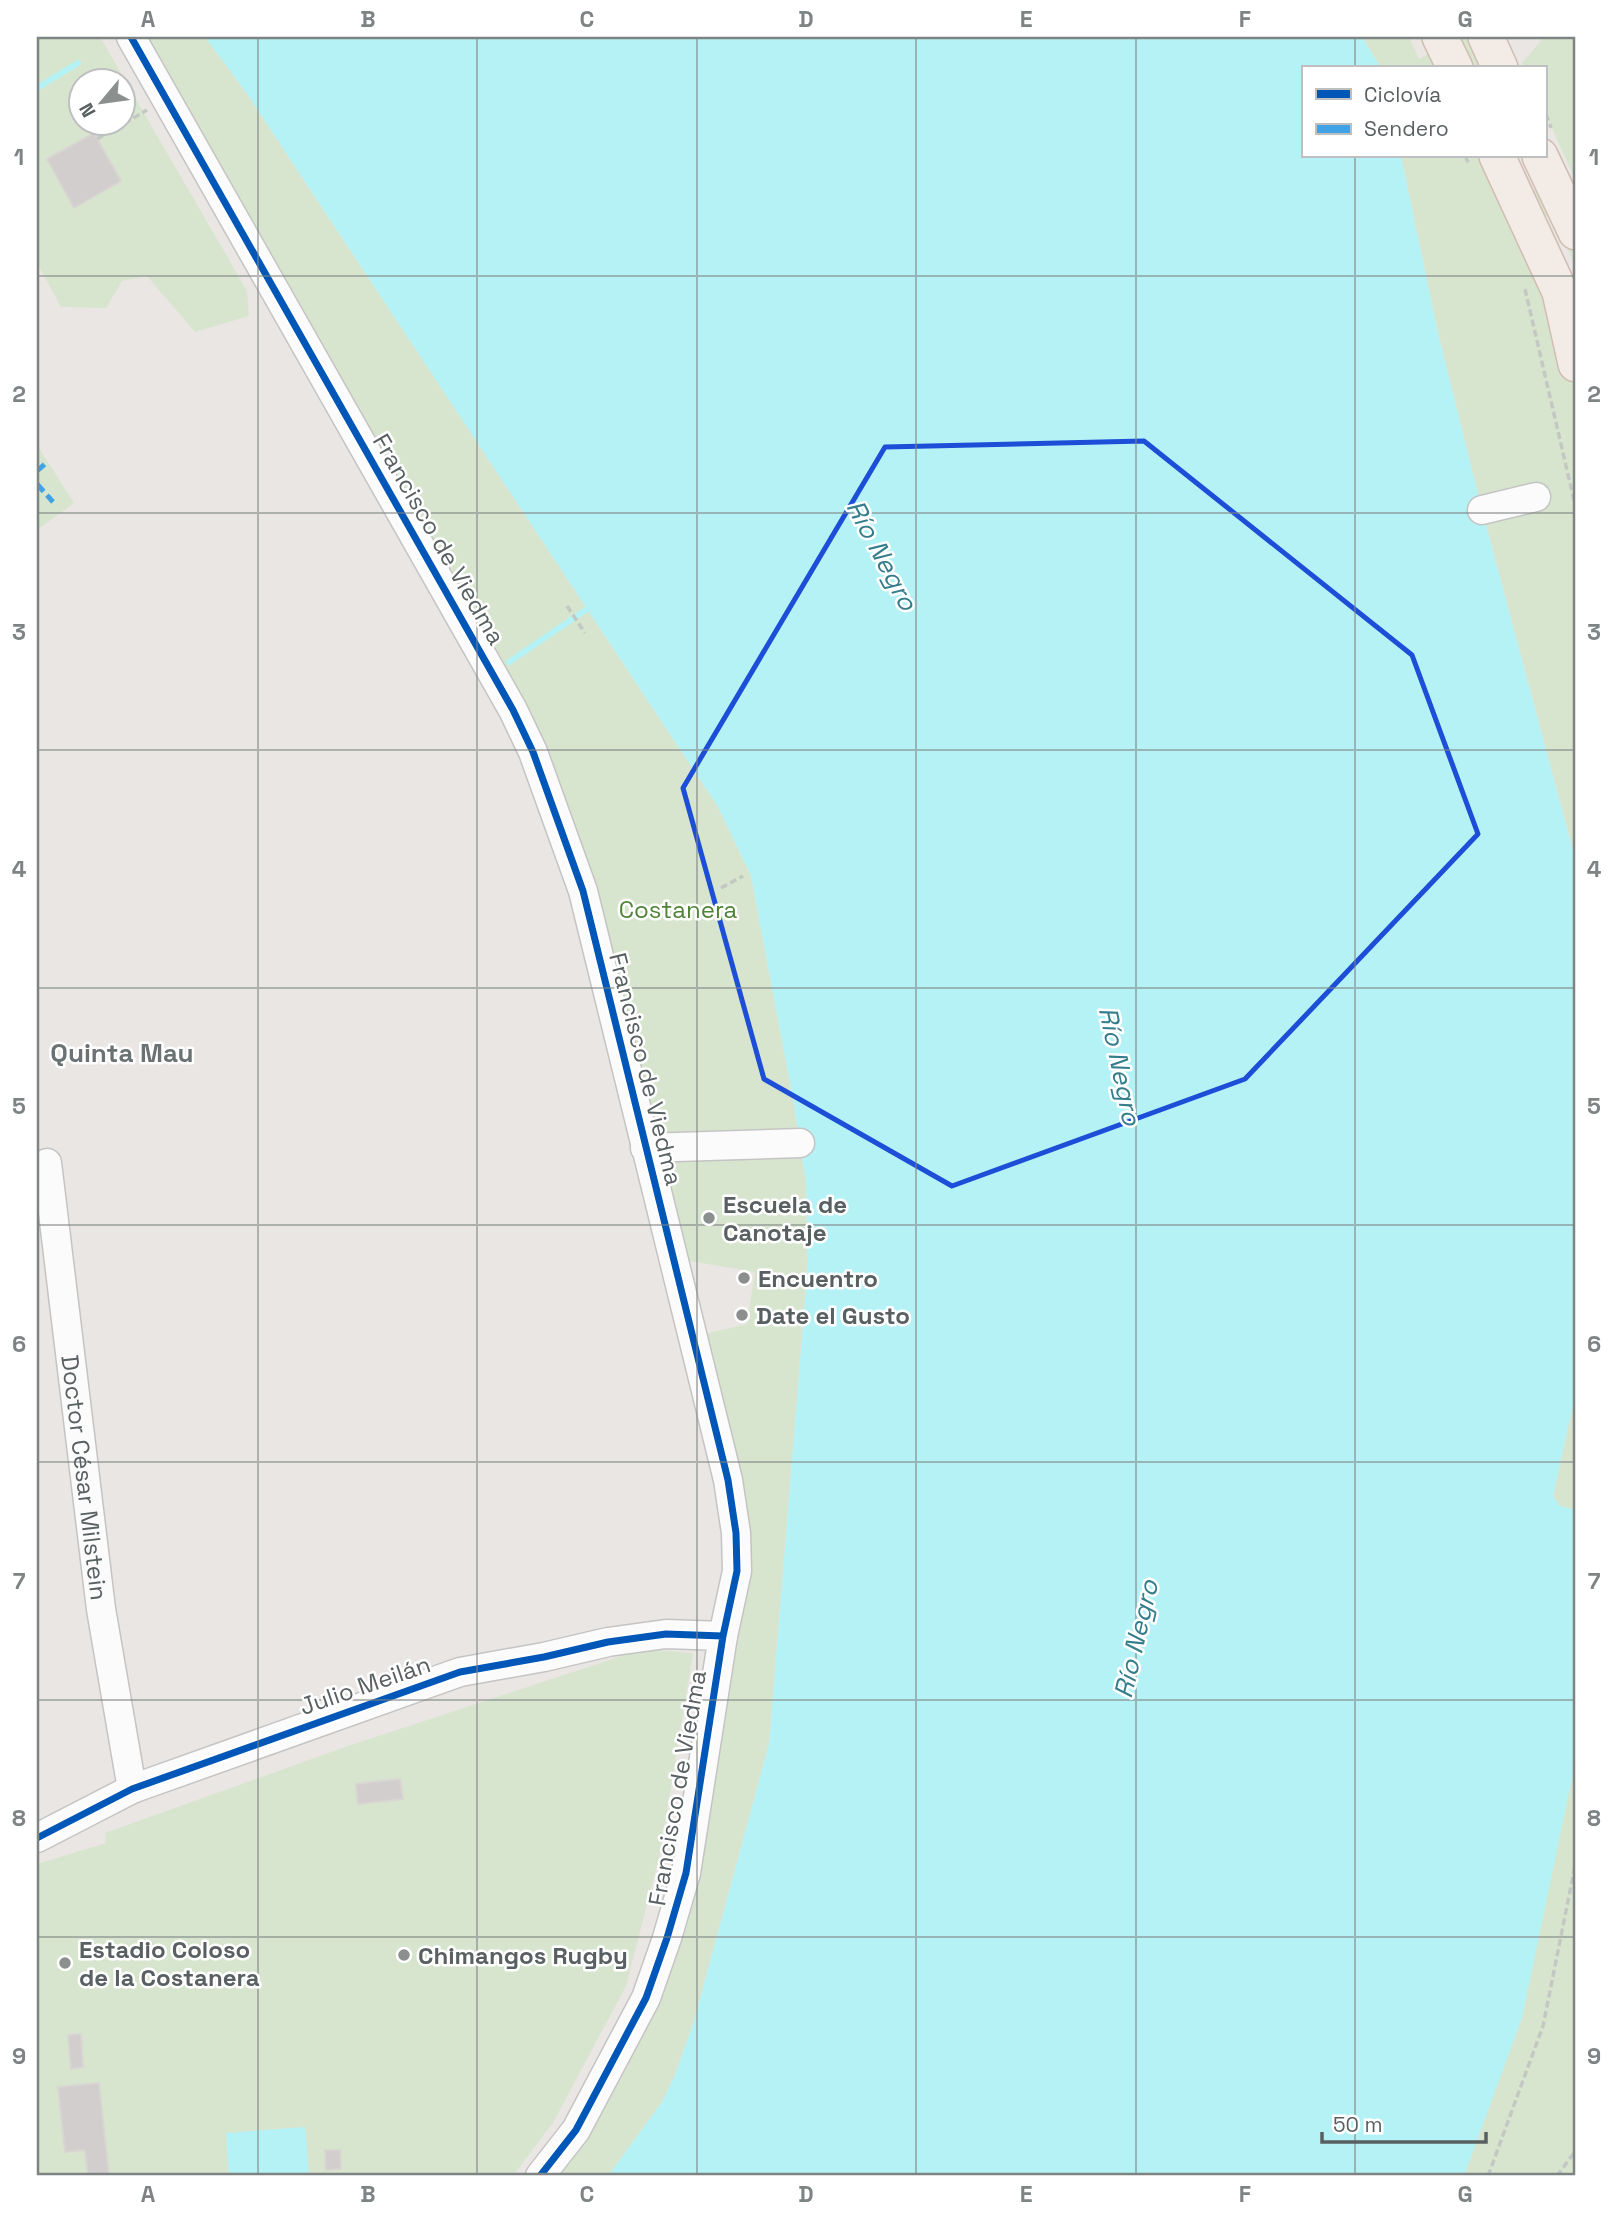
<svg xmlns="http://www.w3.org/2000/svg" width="1613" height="2213" font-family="'Space Grotesk',sans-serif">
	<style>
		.green { fill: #d8e5ce; fill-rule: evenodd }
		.water { fill: #b5f2f5 }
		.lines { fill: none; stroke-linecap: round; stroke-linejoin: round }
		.stream { stroke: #b5f2f5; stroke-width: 6 }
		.building { fill: #d1cecd; stroke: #d8d5d2; stroke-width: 2 }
		.minor-casing { stroke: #c5c4c4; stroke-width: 31 }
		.major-casing { stroke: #d1bdb1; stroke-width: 38 }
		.path { stroke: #c3c8c3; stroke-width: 3.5; stroke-dasharray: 7 3.5; stroke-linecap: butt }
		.minor { stroke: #fcfbfb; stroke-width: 28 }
		.major { stroke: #f2ebe6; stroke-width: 35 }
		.quiet { stroke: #42a2e6; stroke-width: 5; stroke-dasharray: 10 5; stroke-linecap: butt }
		.cycleway-casing { stroke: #fff; stroke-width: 11 }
		.cycleway { stroke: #0057b8; stroke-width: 7 }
		.marked { fill: none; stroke: #1d4ed8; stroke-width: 5; stroke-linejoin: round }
		.grid { fill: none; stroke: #7e8383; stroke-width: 2; stroke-opacity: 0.55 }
		.poi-dot { fill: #8b8f8e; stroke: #fff; stroke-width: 2.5 }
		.labels { text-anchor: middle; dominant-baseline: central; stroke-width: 5; stroke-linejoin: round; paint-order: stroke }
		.street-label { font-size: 24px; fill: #596061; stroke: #fff }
		.park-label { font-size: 24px; fill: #4f8336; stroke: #fff }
		.poi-label { font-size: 24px; font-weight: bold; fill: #596061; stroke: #fff; text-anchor: start }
		.water-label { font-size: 26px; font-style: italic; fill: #347e8b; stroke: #fff }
		.neighbourhood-label { font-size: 26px; font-weight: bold; fill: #6a7273; stroke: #fff }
		.neatline { fill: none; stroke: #7e8383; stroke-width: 2.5 }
		.grid-label { font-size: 23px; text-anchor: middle; font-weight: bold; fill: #7e8383 }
	</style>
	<rect width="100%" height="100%" fill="#e9e6e3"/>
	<!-- green -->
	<path class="green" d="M 37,37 L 100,37 L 247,291 L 249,316 L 195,332 L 147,276 L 122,281 L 106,308 L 61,307 L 37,263 ZM 80,80 L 122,80 L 122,122 L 80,122 Z
		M 144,37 L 205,37 L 245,91 L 718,807 L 751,876 L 793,1099 L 806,1183 L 808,1263 L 769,1744 L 694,2021 L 675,2075 L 662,2102 L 608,2176 L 555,2176 L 698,1879 L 751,1564 L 742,1478 L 705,1334 L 747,1324 L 755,1272 L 684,1260 L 593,888 Z
		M 1362,37 L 1409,37 L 1419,59 L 1437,49 L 1446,68 L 1381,68 Z
		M 1450,37 L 1476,37 L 1491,68 L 1465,68 Z
		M 1544,37 L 1576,37 L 1576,181 L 1545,113 L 1545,68 L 1524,68 L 1522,63 Z
		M 1401,156 L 1487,156 L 1552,293 L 1576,401 L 1576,862 L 1482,510 L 1438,333 Z
		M 1540,187 L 1547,191 L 1576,255 L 1576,267 L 1554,220 L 1530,208 L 1528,194 Z
		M 37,445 L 74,503 L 37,530 Z
		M 1576,1391 L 1576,1510 L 1560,1506 L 1553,1496 Z
		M 1576,1587 L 1576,2176 L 1418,2176 Z
		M 643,1649 L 693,1653 L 660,1854 L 626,1986 L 554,2121 L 513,2176 L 37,2176 L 37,1864 L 106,1843 L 105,1833 L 348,1746 Z"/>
	<!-- water -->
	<path class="water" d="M 205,37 L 1362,37 L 1381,68 L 1303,68 L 1303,156 L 1401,156 L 1438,333 L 1482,510 L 1576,862 L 1576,1391 L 1553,1496 L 1560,1506 L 1576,1510 L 1576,1669 L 1572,1778 L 1522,2018 L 1464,2176 L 608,2176 L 662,2102 L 675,2075 L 694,2021 L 769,1744 L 808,1263 L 806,1183 L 793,1099 L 751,876 L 718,807 L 245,91 Z
		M 305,2127 L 309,2176 L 229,2176 L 226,2133 Z"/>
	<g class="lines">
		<!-- stream -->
		<path class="stream" d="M 37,88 L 78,63
			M 509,662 L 587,609"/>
	</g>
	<!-- building -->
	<path class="building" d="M 94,133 L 121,181 L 74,208 L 47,159 Z
		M 400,1779 L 403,1799 L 358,1804 L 356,1784 Z
		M 81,2034 L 83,2067 L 71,2069 L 68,2035 Z
		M 99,2083 L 109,2176 L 88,2176 L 85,2150 L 65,2152 L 58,2087 Z
		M 325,2150 L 340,2150 L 341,2169 L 326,2170 Z"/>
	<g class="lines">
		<defs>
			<g id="minor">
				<path d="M 131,37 L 513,710 L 533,752 L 583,891 L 728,1480 L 736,1533 L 737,1571 L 723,1636 L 686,1873 L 667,1938 L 646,1998 L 576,2130 L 540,2176"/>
				<path d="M 1482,510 L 1536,497"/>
				<path d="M 645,1148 L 800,1143"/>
				<path id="s1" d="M 37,1170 L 47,1163 L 101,1609 L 132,1789"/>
				<path d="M 37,1838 L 132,1789 L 460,1672 L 544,1657 L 608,1642 L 666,1634 L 723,1636"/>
			</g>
			<path id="major" d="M 1440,37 L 1455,68
				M 1486,37 L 1500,68
				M 1497,156 L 1560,292 L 1576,364
				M 1540,156 L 1576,232"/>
		</defs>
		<!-- minor casing -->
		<use href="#minor" class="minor-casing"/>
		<!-- major casing -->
		<use href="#major" class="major-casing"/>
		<!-- path -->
		<path class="path" d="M 1546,114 L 1551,128
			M 97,139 L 147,110
			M 1465,156 L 1469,164
			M 1525,289 L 1576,509
			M 567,606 L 585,633
			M 721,888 L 743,876
			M 1488,2176 L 1543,2026 L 1576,1861
			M 1557,2176 L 1576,2150"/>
		<!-- minor -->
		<use href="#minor" class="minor"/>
		<!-- major -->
		<use href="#major" class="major"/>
		<!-- quiet -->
		<path class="quiet" d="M 37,471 L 46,463
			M 37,484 L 53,502"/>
		<defs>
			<path id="cycleway" d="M 131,37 L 513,710 L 533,752 L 583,891 L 728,1480 L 736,1533 L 737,1571 L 723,1636 L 686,1873 L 667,1938 L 646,1998 L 576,2130 L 540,2176
				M 37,1838 L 132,1789 L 460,1672 L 544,1657 L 608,1642 L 666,1634 L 723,1636"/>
		</defs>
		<!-- cycleway casing -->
		<use href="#cycleway" class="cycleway-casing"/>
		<!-- cycleway -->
		<use href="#cycleway" class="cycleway"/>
	</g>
	<!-- marked area -->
	<path class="marked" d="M 1144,441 L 1412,655 L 1478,834 L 1245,1079 L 952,1186 L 764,1079 L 683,788 L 885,447 Z"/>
	<!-- grid -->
	<path class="grid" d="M 258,37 L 258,2176M 477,37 L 477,2176M 697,37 L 697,2176M 916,37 L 916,2176M 1136,37 L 1136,2176M 1355,37 L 1355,68M 1355,156 L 1355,2176M 37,276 L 1576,276M 37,513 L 1576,513M 37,750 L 1576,750M 37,988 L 1576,988M 37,1225 L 1576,1225M 37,1462 L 1576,1462M 37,1700 L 1576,1700M 37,1937 L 1576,1937"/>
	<!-- markers -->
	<g class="poi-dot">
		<circle cx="709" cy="1218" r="7"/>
		<circle cx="744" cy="1278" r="7"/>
		<circle cx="742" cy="1315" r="7"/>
		<circle cx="404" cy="1955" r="7"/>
		<circle cx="65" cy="1963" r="7"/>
	</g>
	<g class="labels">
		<!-- street labels -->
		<g class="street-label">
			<text transform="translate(439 539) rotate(60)">Francisco de Viedma</text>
			<text transform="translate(646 1069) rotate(76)">Francisco de Viedma</text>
			<text stroke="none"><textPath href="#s1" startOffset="329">Doctor César Milstein</textPath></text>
			<text transform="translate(365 1685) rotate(-19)">Julio Meilán</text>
			<text transform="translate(677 1788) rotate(-80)">Francisco de Viedma</text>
		</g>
		<!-- park labels -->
		<g class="park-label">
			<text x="678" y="909">Costanera</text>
		</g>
		<!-- poi labels -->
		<g class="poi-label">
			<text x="723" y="1204">Escuela de<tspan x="723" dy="28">Canotaje</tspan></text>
			<text x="758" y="1278">Encuentro</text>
			<text x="756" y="1315">Date el Gusto</text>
			<text x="79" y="1949">Estadio Coloso<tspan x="79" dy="28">de la Costanera</tspan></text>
			<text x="418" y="1955">Chimangos Rugby</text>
		</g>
		<!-- water labels -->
		<g class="water-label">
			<text transform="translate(882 555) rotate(62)">Río Negro</text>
			<text transform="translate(1120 1066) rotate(78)">Río Negro</text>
			<text transform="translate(1136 1639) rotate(-77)">Río Negro</text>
		</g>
		<!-- neighbourhood labels -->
		<g class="neighbourhood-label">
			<text x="122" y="1053">Quinta Mau</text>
		</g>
	</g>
	<!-- border -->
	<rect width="1613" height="2213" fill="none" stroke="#ffffff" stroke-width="77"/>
	<!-- legend -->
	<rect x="1302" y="66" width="245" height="91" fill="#ffffff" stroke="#bdbfc0" stroke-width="2"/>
	<rect x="1316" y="89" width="35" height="10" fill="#0057b8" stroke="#bdbfc0" stroke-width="2"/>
	<text x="1364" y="102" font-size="21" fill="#596061">Ciclovía</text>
	<rect x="1316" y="124" width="35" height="10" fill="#42a2e6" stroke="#bdbfc0" stroke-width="2"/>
	<text x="1364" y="136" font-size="21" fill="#596061">Sendero</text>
	<!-- north arrow -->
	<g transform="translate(102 102) rotate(241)"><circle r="33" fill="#ffffff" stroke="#bdbfc0" stroke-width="2"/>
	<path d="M0-5L12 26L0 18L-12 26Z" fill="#8b8f8e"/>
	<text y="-10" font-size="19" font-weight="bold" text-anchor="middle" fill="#596061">N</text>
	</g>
	<!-- scale -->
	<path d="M1322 2132v10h164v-10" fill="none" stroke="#596061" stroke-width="3.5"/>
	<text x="1333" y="2132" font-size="21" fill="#596061" stroke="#ffffff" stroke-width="5" paint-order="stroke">50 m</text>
	<rect x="38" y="38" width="1536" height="2136" class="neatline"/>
	<g class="grid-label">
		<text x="148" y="27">A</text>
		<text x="368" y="27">B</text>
		<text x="587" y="27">C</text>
		<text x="806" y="27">D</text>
		<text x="1026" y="27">E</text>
		<text x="1245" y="27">F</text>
		<text x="1465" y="27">G</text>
		<text x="19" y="165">1</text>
		<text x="1594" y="165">1</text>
		<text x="19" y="402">2</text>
		<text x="1594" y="402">2</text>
		<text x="19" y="640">3</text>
		<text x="1594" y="640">3</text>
		<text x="19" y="877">4</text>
		<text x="1594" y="877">4</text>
		<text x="19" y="1114">5</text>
		<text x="1594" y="1114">5</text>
		<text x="19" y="1352">6</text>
		<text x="1594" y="1352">6</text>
		<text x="19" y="1589">7</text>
		<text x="1594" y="1589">7</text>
		<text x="19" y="1826">8</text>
		<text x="1594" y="1826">8</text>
		<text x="19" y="2064">9</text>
		<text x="1594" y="2064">9</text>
		<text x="148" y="2202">A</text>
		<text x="368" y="2202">B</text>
		<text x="587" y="2202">C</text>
		<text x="806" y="2202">D</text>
		<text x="1026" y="2202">E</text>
		<text x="1245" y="2202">F</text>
		<text x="1465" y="2202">G</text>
	</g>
</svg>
